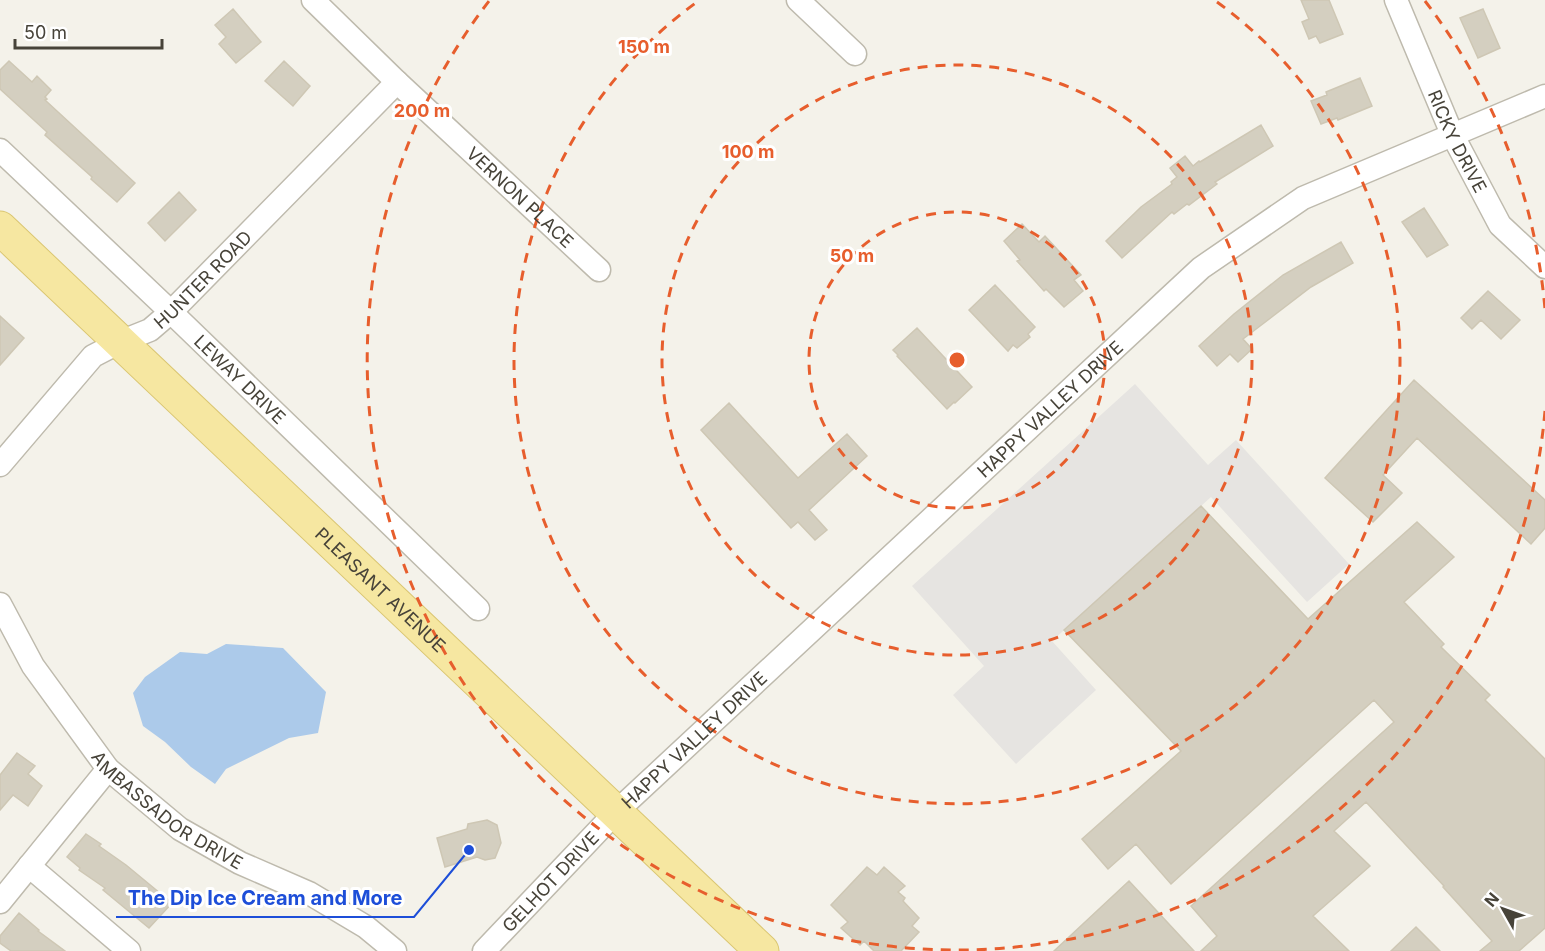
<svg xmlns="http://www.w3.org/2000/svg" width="1545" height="951" font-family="Inter,sans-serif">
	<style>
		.parking { fill: #e6e4e1 }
		.water { fill: #accaea }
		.building { fill: #d4cfc0; stroke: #cec7b4; stroke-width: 1.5 }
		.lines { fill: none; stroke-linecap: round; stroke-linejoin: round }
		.minor-casing { stroke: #bebaad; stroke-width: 25 }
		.primary-casing { stroke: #dac672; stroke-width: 35 }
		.minor { stroke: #fff; stroke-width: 22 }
		.primary { stroke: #f6e7a1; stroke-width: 33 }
		.ring { fill: none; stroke: #e75e2d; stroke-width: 3; stroke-dasharray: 10 8 }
		.labels { text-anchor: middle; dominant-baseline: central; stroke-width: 6; stroke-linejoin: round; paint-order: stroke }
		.street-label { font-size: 18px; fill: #474339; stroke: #fff }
		.centre { fill: #e75e2d; stroke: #fff; stroke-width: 3 }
		.ring-label { font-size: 18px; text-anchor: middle; font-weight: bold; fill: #e75e2d; stroke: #fff; stroke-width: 6; stroke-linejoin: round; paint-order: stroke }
		.leader { fill: none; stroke: #1d4ed8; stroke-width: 2 }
		.callout-dot { fill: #1d4ed8; stroke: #fff; stroke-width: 2 }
		.callout-label { font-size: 20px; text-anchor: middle; font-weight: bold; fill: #1d4ed8; stroke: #fff; stroke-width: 6; stroke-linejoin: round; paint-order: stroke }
	</style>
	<rect width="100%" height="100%" fill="#f4f2ea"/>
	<!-- parking -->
	<path class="parking" d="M 1135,384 L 1208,465 L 1236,440 L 1349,564 L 1307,602 L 1211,497 L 1052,641 L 1096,690 L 1016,764 L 953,695 L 984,666 L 912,586 Z"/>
	<!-- water -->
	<path class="water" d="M 226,644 L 283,648 L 326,692 L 318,733 L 289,738 L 226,769 L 215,784 L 191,767 L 165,742 L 143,726 L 133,693 L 145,677 L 180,652 L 207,654 Z"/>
	<!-- building -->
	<path class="building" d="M 1301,0 L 1329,0 L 1343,34 L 1320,43 L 1316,36 L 1309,39 L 1302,22 L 1309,19 Z
		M 233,9 L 261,42 L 236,63 L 219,44 L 226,37 L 215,25 Z
		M 1483,9 L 1500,48 L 1478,58 L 1460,18 Z
		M 9,61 L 32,82 L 37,76 L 51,90 L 45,97 L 47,99 L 45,100 L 135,183 L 117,202 L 91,179 L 92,177 L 45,135 L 47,132 L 0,89 L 0,70 Z
		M 284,61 L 310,86 L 293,106 L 265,81 Z
		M 1360,78 L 1372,106 L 1338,120 L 1337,118 L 1321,124 L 1311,101 L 1327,95 L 1326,92 Z
		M 1261,125 L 1273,146 L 1215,182 L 1217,184 L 1189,205 L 1187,204 L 1174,214 L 1172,212 L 1122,258 L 1106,241 L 1141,207 L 1172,184 L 1171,182 L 1177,177 L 1170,168 L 1185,156 L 1193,166 L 1199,161 L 1200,162 Z
		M 179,192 L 196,210 L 165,241 L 148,223 Z
		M 1424,208 L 1448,245 L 1427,257 L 1402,222 Z
		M 1022,224 L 1039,242 L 1045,236 L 1081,275 L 1074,280 L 1083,291 L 1064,307 L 1046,289 L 1044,291 L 1017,261 L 1020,260 L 1004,241 Z
		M 1341,242 L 1353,263 L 1311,287 L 1243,339 L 1252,349 L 1238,362 L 1230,354 L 1217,366 L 1199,346 L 1234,314 L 1283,275 Z
		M 995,285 L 1035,327 L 1028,334 L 1030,337 L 1017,348 L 1013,345 L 1008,351 L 969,310 Z
		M 1488,291 L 1520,320 L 1501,339 L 1481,320 L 1472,329 L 1461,318 Z
		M 0,316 L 24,338 L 0,365 Z
		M 917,328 L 972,387 L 955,403 L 954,402 L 947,409 L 897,356 L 898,355 L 893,350 Z
		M 1414,380 L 1545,500 L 1545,528 L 1531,544 L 1417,438 L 1383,475 L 1402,493 L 1373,522 L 1325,478 Z
		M 729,403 L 798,478 L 847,434 L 867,456 L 809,510 L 827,530 L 815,540 L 798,522 L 791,528 L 701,430 Z
		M 1201,506 L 1308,619 L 1417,522 L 1454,557 L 1404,602 L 1444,644 L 1441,647 L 1490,695 L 1485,700 L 1545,759 L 1545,928 L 1519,951 L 1480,951 L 1492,941 L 1443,887 L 1444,886 L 1366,802 L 1334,831 L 1370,866 L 1313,916 L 1349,951 L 1201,951 L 1217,936 L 1191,906 L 1394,722 L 1374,700 L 1171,884 L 1136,844 L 1108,869 L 1082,839 L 1181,751 L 1064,630 Z
		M 17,753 L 35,766 L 28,774 L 42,786 L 28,806 L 13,795 L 0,810 L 0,775 Z
		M 487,820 L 497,825 L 501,843 L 495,858 L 485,860 L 477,857 L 445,867 L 437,838 L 467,829 L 468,824 Z
		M 86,834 L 101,844 L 99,846 L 126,865 L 172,903 L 149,928 L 103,890 L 105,888 L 79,870 L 80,868 L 67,857 Z
		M 867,867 L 877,875 L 884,867 L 905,886 L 898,892 L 905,898 L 903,901 L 919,918 L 912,926 L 919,932 L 901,951 L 874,951 L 864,941 L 860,945 L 841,928 L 848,922 L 831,905 Z
		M 1129,881 L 1194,951 L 1054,951 Z
		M 19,913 L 39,930 L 38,931 L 65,951 L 11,951 L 0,943 L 0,936 Z
		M 1416,927 L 1440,951 L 1391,951 Z"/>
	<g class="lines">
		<defs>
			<g id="minor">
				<path id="s1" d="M 313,0 L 397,82 L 599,270"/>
				<path d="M 798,0 L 855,54"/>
				<path id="s2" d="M 1396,0 L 1452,134 L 1500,225 L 1545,267"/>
				<path id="s3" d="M 0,150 L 171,312 L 478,609"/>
				<path id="s4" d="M 0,465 L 93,356 L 120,342 L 150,330 L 171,312 L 397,82"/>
				<path id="s5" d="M 0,604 L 33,666 L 108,769 L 180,829 L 240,863 L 309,893 L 366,927 L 395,951"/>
				<path d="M 29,866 L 129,951"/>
				<path d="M 0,902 L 108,769"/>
				<path id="s6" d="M 484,951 L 616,812 L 1201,268 L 1303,198 L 1545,96"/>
			</g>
			<g id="primary">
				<path id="s7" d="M 0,228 L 762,951"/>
			</g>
		</defs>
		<!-- minor casing -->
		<use href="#minor" class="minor-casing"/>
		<!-- primary casing -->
		<use href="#primary" class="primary-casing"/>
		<!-- minor -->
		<use href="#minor" class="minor"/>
		<!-- primary -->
		<use href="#primary" class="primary"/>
	</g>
	<!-- distance rings -->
	<g class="ring">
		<circle cx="957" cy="360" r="148"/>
		<circle cx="957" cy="360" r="295"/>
		<path d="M1217 2A443 443 0 1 1 697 2"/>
		<path d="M1545 411A590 590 0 1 1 489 1M1425 1A590 590 0 0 1 1545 309"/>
	</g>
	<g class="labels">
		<!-- street labels -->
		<g class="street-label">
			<text stroke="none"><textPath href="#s2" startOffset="154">RICKY DRIVE</textPath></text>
			<text stroke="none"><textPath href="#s1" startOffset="286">VERNON PLACE</textPath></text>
			<text stroke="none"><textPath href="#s4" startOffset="279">HUNTER ROAD</textPath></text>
			<text stroke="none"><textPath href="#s3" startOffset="332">LEWAY DRIVE</textPath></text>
			<text stroke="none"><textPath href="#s6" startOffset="784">HAPPY VALLEY DRIVE</textPath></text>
			<text stroke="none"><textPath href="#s7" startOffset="525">PLEASANT AVENUE</textPath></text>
			<text stroke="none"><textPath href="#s6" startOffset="298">HAPPY VALLEY DRIVE</textPath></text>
			<text stroke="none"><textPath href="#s5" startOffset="270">AMBASSADOR DRIVE</textPath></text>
			<text stroke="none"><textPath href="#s6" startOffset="96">GELHOT DRIVE</textPath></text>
		</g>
	</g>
	<circle cx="957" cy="360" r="9" class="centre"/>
	<g class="ring-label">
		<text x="644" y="53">150 m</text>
		<text x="422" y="117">200 m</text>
		<text x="748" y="158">100 m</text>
		<text x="852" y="262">50 m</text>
	</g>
	<!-- callouts -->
	<path class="leader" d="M469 850L414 917H116"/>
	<circle class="callout-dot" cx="469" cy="850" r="6"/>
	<g class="callout-label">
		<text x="265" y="905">The Dip Ice Cream and More</text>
	</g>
	<!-- north arrow -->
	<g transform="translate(1503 909) rotate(310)" stroke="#ffffff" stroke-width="4.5" paint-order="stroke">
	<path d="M0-4.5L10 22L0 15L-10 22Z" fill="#474339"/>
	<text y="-9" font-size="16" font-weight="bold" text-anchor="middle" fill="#474339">N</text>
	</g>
	<!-- scale -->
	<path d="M15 39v9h147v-9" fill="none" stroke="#474339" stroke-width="3"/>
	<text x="24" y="39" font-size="18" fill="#474339" stroke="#ffffff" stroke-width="4.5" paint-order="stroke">50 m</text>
</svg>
